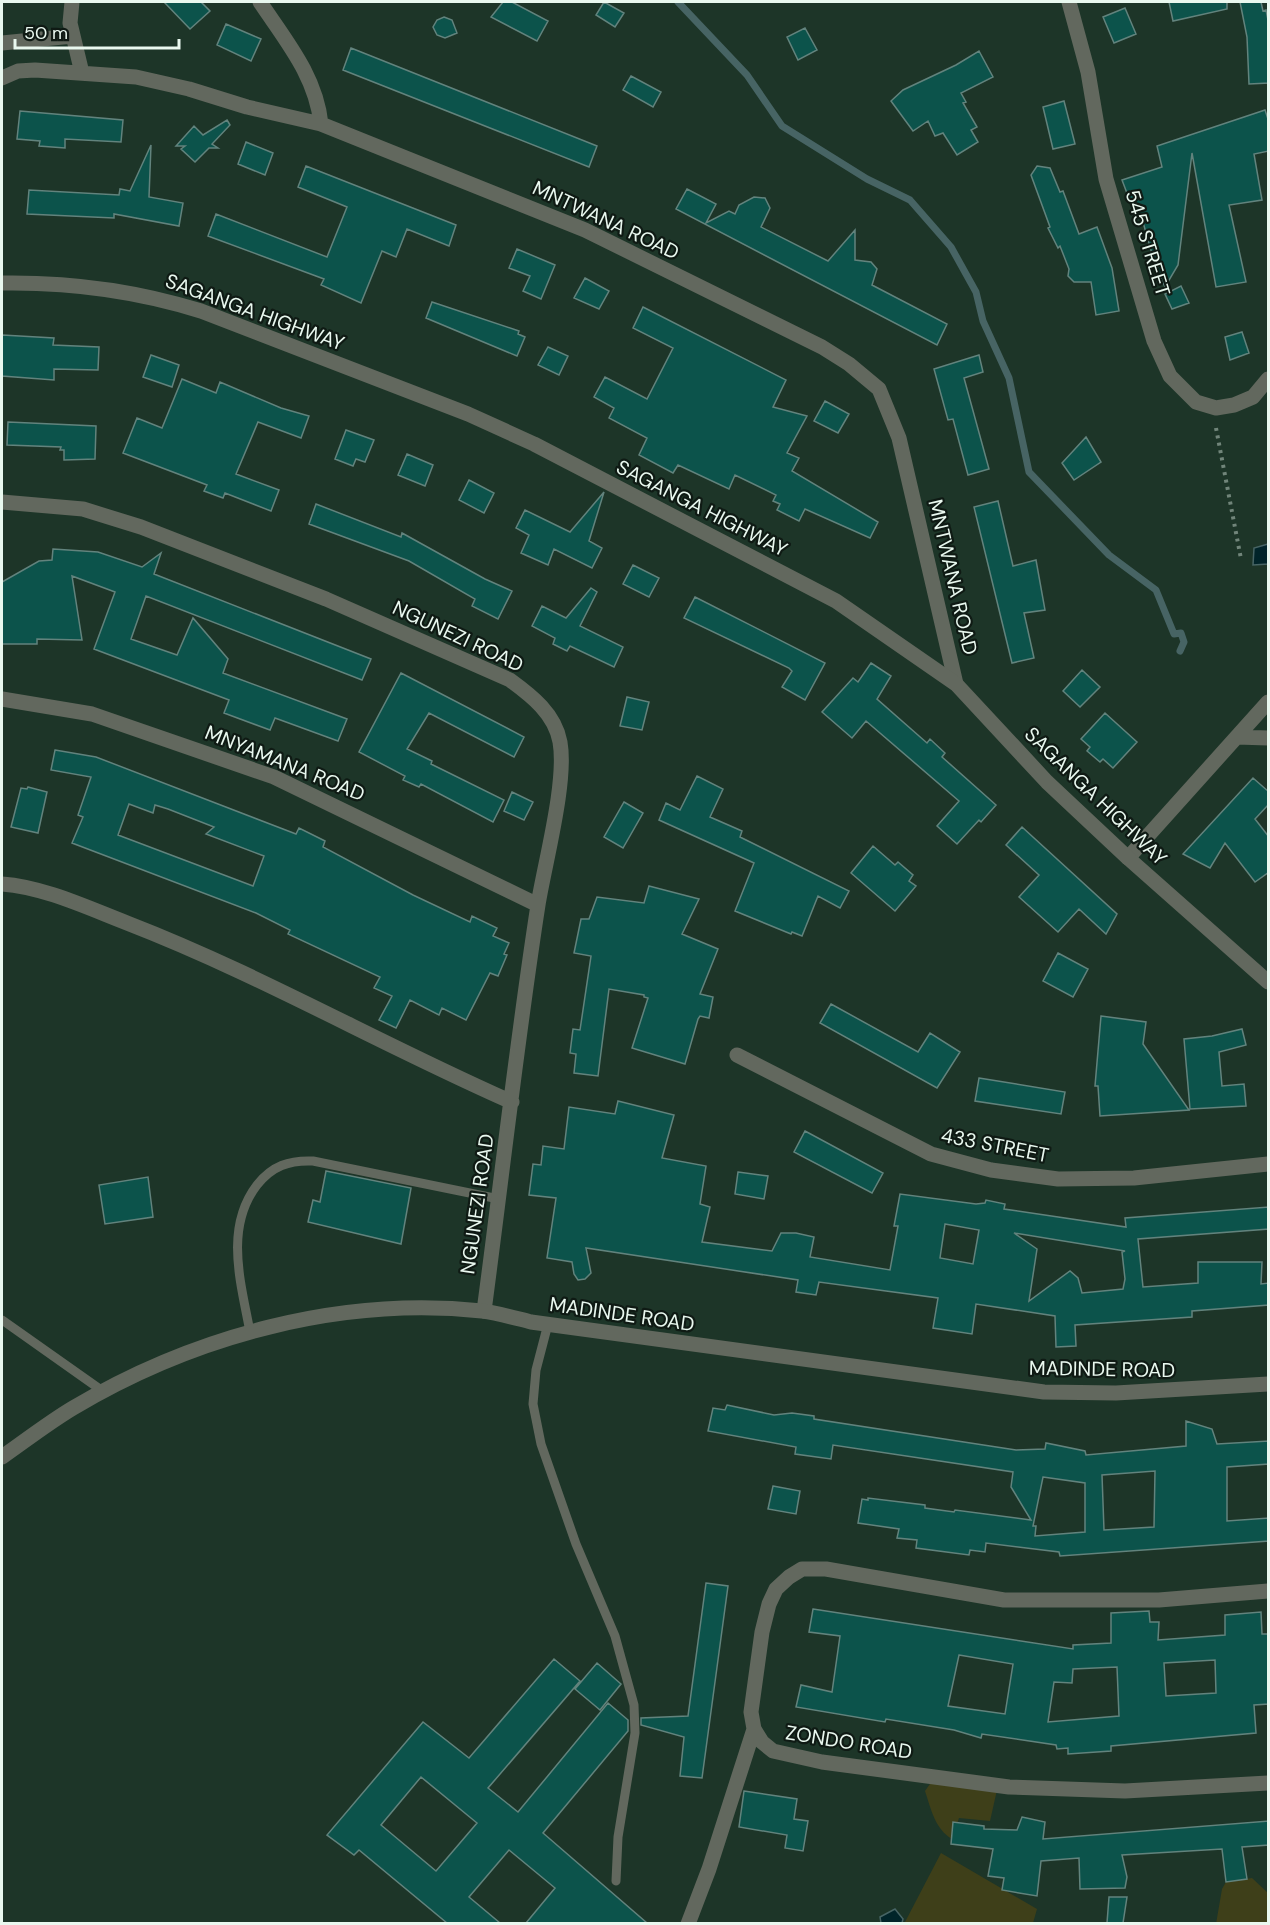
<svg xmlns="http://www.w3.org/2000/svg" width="1270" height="1925" font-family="'DM Sans',sans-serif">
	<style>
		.green { fill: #3e3f19 }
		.water { fill: #012429; stroke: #476464; stroke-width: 1.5 }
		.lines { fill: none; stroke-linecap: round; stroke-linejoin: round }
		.stream { stroke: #476464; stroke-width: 7 }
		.building { fill: #0c534b; stroke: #62837d; stroke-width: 1.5; fill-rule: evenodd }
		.path { stroke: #71857a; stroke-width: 4; stroke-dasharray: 3 4.5; stroke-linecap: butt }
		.service { stroke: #62685e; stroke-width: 9 }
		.minor { stroke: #62685e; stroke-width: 15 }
		.tertiary { stroke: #62685e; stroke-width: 15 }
		.labels { text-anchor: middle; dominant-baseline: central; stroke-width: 4.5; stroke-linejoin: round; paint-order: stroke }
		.street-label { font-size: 20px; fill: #e9f8ef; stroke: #0f1a14 }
	</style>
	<rect width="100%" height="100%" fill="#1d3528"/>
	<!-- green -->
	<path class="green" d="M 932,1781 L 997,1790 L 990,1821 L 959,1818 L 952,1839 C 935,1829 931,1809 925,1791 Z
		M 941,1853 L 1037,1909 L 1033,1923 L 904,1924 Z
		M 1252,1878 L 1268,1893 L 1268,1923 L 1216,1924 L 1222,1889 L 1226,1882 Z"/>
	<!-- water -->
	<path class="water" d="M 1268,544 L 1268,564 L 1253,565 L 1254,548 Z
		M 895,1909 L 903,1919 L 902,1923 L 881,1923 L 880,1917 Z"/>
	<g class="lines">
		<!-- stream -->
		<path class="stream" d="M 678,2 L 747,75 L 782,126 L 867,179 L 910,200 L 951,247 L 976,292 L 983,321 L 1009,378 L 1029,472 L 1109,555 L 1156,590 L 1174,634 L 1181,633 L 1184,642 L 1180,651"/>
	</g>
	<!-- building -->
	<path class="building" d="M 164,2 L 201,2 L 210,11 L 190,29 Z
		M 503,2 L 512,2 L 548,21 L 537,41 L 491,17 Z
		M 604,2 L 624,13 L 615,27 L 596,15 Z
		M 1169,2 L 1227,2 L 1227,9 L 1173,21 Z
		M 1240,2 L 1261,2 L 1263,11 L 1266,10 L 1269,25 L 1269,83 L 1249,84 L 1247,37 Z
		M 1125,8 L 1136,34 L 1114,43 L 1103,17 Z
		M 444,17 L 452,20 L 457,33 L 445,38 L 437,35 L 433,27 L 437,20 Z
		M 226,24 L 261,39 L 251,61 L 217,45 Z
		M 805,28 L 817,50 L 798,60 L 787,37 Z
		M 351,48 L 597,146 L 589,167 L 343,70 Z
		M 979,51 L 993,77 L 961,93 L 966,102 L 963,103 L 977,127 L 971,130 L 978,142 L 957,155 L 943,133 L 935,136 L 928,121 L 913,131 L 891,101 L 903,90 L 956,65 Z
		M 631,76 L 661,92 L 653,107 L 623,90 Z
		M 1064,101 L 1075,144 L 1053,149 L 1043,107 Z
		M 1265,110 L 1269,122 L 1269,151 L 1254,154 L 1262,200 L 1229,205 L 1246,282 L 1216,287 L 1192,153 L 1178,265 L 1165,287 L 1156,268 L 1141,215 L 1136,217 L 1122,180 L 1162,167 L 1157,146 Z
		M 20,111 L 123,120 L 121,142 L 65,139 L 65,148 L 39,146 L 40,141 L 17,139 Z
		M 227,120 L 230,125 L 212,144 L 218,148 L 209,148 L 195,162 L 181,149 L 185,146 L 176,146 L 194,126 L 203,135 Z
		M 246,142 L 273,153 L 265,175 L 238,164 Z
		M 151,145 L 149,197 L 183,203 L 179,226 L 114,214 L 114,218 L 27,214 L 29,190 L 119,195 L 120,189 L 130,191 Z
		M 306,166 L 456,225 L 449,246 L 407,229 L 396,257 L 382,251 L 361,303 L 321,285 L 324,279 L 208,236 L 216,214 L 327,257 L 347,207 L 298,187 Z
		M 1037,166 L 1050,168 L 1060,192 L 1063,191 L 1079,234 L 1097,227 L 1112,268 L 1119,311 L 1096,315 L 1091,282 L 1074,282 L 1068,276 L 1069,269 L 1060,246 L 1058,248 L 1048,228 L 1050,227 L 1031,175 Z
		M 687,189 L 716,204 L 706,223 L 729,211 L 735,214 L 739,205 L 754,197 L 765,198 L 770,208 L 761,227 L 828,261 L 855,230 L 855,260 L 871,262 L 877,269 L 872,285 L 947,324 L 937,345 L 676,209 Z
		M 517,249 L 555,265 L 541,299 L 523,291 L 530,276 L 509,268 Z
		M 585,278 L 609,291 L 599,309 L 574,298 Z
		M 1181,286 L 1189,303 L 1172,309 L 1165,294 Z
		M 432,302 L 519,331 L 518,334 L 525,337 L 517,356 L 426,318 Z
		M 643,307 L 786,380 L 773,407 L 807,416 L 787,453 L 799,458 L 792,471 L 878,522 L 870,538 L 805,509 L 799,521 L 777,510 L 780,504 L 773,501 L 776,495 L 735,475 L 729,489 L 678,465 L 673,473 L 639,455 L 647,438 L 609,418 L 614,408 L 594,397 L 605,377 L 647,399 L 673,348 L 633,328 Z
		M 1242,332 L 1249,353 L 1230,360 L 1225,337 Z
		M 2,335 L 54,338 L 53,345 L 99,347 L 98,370 L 54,369 L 54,380 L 2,376 Z
		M 548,347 L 568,356 L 559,375 L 538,365 Z
		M 151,355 L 179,365 L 172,387 L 143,377 Z
		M 979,355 L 983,372 L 964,378 L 989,469 L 968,475 L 953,419 L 948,420 L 934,369 Z
		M 182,379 L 216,393 L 220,382 L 281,408 L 309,416 L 301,438 L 258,422 L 236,474 L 279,490 L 271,511 L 225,493 L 223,498 L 204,491 L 207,485 L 123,453 L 137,418 L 162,428 Z
		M 825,401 L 849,414 L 838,433 L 814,421 Z
		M 8,422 L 96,426 L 95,459 L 64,460 L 64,450 L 60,450 L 61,447 L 7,445 Z
		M 346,430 L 374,440 L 365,462 L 356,459 L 353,466 L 335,459 Z
		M 1086,437 L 1101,462 L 1074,480 L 1062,463 Z
		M 407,454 L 433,465 L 425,486 L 398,475 Z
		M 469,480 L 494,493 L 484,513 L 459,500 Z
		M 604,492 L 589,541 L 602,548 L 592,568 L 554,549 L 548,565 L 521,553 L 529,535 L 516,528 L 525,510 L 570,532 Z
		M 998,501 L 1013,566 L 1036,560 L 1045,610 L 1024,613 L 1034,658 L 1012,663 L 974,507 Z
		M 316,504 L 401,537 L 402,533 L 485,579 L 512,591 L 498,619 L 472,606 L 475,599 L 409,561 L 309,524 Z
		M 53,549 L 98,552 L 142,567 L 161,553 L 154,574 L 371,659 L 362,680 L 146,596 L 131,639 L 177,655 L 193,618 L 228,659 L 223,673 L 347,719 L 338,741 L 275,718 L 270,730 L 224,713 L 229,700 L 94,649 L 115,592 L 72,576 L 82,640 L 37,639 L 37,644 L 2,644 L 2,582 L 39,561 L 52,560 Z
		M 633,565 L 659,578 L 649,597 L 623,584 Z
		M 591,588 L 597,592 L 580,626 L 623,647 L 614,667 L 570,646 L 567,651 L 553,644 L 555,638 L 532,626 L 542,606 L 566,618 Z
		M 695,597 L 825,663 L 805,700 L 782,687 L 792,671 L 789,668 L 684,618 Z
		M 871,663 L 891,676 L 877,699 L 927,743 L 930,739 L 945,753 L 942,757 L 996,805 L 981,822 L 979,820 L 957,844 L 937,826 L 959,801 L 866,721 L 852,738 L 822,712 L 853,678 L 858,682 Z
		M 1082,670 L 1100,687 L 1080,707 L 1063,691 Z
		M 401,673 L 524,737 L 514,757 L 429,713 L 407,749 L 432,761 L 431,764 L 504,800 L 493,822 L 421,784 L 419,787 L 403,780 L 405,776 L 359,752 Z
		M 627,697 L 649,702 L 642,730 L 620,726 Z
		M 1105,713 L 1137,742 L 1113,768 L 1103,759 L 1100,762 L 1087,751 L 1090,747 L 1081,739 Z
		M 55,750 L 96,757 L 296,834 L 299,828 L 325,841 L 323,847 L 413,895 L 470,922 L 472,916 L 497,928 L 493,936 L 509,943 L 504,954 L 507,955 L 498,976 L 490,973 L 466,1020 L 442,1008 L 439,1015 L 410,1000 L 396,1028 L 379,1020 L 392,996 L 374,988 L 380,977 L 288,934 L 290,930 L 256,913 L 72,843 L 83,817 L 78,815 L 91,777 L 51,770 ZM 129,804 L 153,813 L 155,805 L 168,809 L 214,827 L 206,834 L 264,856 L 253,886 L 118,835 Z
		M 697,776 L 723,789 L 710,817 L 742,831 L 740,837 L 849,891 L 840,908 L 818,896 L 802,936 L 792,932 L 791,934 L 735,911 L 754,863 L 659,820 L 666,803 L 680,810 Z
		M 1253,778 L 1269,792 L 1269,804 L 1255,819 L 1269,837 L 1269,872 L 1255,882 L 1225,843 L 1210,868 L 1183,854 Z
		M 28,787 L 47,792 L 38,833 L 11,827 L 21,788 L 27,789 Z
		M 512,792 L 533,802 L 524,820 L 504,811 Z
		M 624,802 L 643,813 L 623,848 L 604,837 Z
		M 1022,827 L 1117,914 L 1106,934 L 1079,909 L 1058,932 L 1019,897 L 1039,875 L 1006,845 Z
		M 873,846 L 895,865 L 898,862 L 913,875 L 909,881 L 916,886 L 895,911 L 851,873 Z
		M 649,886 L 699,899 L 682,934 L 718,949 L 700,994 L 713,997 L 709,1018 L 700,1016 L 698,1019 L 685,1064 L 632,1048 L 648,998 L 644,997 L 644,995 L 609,989 L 598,1076 L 574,1073 L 576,1054 L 570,1053 L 573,1029 L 580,1030 L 591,956 L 574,953 L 581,919 L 589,919 L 597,897 L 644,903 Z
		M 1058,953 L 1088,969 L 1073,997 L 1043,981 Z
		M 831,1004 L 918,1052 L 930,1033 L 960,1052 L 937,1088 L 820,1023 Z
		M 1101,1016 L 1146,1022 L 1143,1044 L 1189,1110 L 1100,1116 L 1098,1086 L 1095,1086 Z
		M 1242,1029 L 1246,1045 L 1219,1052 L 1222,1086 L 1244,1084 L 1246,1106 L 1190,1109 L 1184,1039 L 1212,1036 Z
		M 979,1078 L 1065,1092 L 1061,1114 L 975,1101 Z
		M 618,1101 L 674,1115 L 662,1158 L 706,1166 L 700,1204 L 710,1207 L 702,1242 L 772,1251 L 781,1233 L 796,1233 L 814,1237 L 810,1257 L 890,1270 L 898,1226 L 894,1226 L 900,1194 L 976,1204 L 985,1203 L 986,1200 L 1005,1204 L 1004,1209 L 1126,1227 L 1125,1218 L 1269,1207 L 1269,1229 L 1138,1239 L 1143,1287 L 1198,1283 L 1198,1262 L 1262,1262 L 1261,1284 L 1269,1283 L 1269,1305 L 1192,1311 L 1192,1317 L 1075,1325 L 1076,1346 L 1056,1347 L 1055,1316 L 976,1304 L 972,1334 L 933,1328 L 938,1298 L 819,1282 L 816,1295 L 796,1292 L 798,1280 L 586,1248 L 591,1273 L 585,1279 L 578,1280 L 574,1274 L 572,1262 L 547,1258 L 556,1198 L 529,1195 L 533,1164 L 541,1165 L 543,1146 L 564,1149 L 569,1107 L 615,1114 ZM 945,1224 L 979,1230 L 973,1264 L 940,1258 ZM 1014,1233 L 1125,1251 L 1122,1252 L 1125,1279 L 1123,1289 L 1082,1293 L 1078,1278 L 1070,1271 L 1029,1301 L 1037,1249 Z
		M 805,1131 L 883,1173 L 872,1193 L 794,1152 Z
		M 326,1171 L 411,1188 L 401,1244 L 308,1222 L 313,1200 L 320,1202 Z
		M 738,1172 L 768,1176 L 764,1199 L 735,1194 Z
		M 148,1177 L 153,1217 L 105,1224 L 99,1185 Z
		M 727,1405 L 774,1415 L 792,1413 L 814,1416 L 814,1419 L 1016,1450 L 1045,1449 L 1046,1443 L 1085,1451 L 1086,1455 L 1186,1446 L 1186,1421 L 1212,1429 L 1217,1444 L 1269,1441 L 1269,1464 L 1227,1467 L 1227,1521 L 1269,1518 L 1269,1541 L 1060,1556 L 1059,1552 L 986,1543 L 985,1552 L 970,1550 L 969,1555 L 916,1548 L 917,1540 L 897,1538 L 899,1529 L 858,1523 L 862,1499 L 868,1500 L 868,1498 L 925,1505 L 925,1508 L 954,1512 L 955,1510 L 1031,1520 L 1011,1487 L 1013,1472 L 833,1445 L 831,1459 L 795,1454 L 796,1447 L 708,1431 L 713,1408 L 725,1410 ZM 1155,1471 L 1154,1527 L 1104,1530 L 1102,1475 ZM 1043,1477 L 1085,1483 L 1085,1532 L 1035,1536 L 1036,1526 L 1033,1526 Z
		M 773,1486 L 800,1491 L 796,1514 L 768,1509 Z
		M 706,1583 L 728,1586 L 702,1778 L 680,1776 L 684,1737 L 641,1725 L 641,1718 L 688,1716 Z
		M 813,1609 L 1073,1649 L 1073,1645 L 1111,1643 L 1111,1613 L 1149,1611 L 1150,1622 L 1159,1622 L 1158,1640 L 1225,1635 L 1225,1615 L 1261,1612 L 1262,1634 L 1269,1634 L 1269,1704 L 1254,1705 L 1256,1733 L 1111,1746 L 1111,1751 L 1068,1754 L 1068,1748 L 1057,1749 L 1056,1745 L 982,1734 L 981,1738 L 954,1730 L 886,1719 L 885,1722 L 796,1707 L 801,1685 L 832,1692 L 840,1636 L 809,1632 ZM 959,1655 L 1013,1664 L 1005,1714 L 948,1706 ZM 1215,1660 L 1216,1693 L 1166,1696 L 1164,1663 ZM 1117,1667 L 1119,1716 L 1048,1722 L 1054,1682 L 1072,1683 L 1073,1669 Z
		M 554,1659 L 580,1681 L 488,1788 L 518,1812 L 608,1703 L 628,1720 L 628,1731 L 543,1833 L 647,1923 L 526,1923 L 555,1888 L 509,1850 L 469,1897 L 500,1923 L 447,1923 L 359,1850 L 354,1855 L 327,1835 L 423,1722 L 469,1758 ZM 421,1777 L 477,1823 L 436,1871 L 381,1825 Z
		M 597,1663 L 621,1684 L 600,1710 L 575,1689 Z
		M 744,1791 L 797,1799 L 794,1819 L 808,1821 L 803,1851 L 785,1848 L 787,1835 L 739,1827 Z
		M 1022,1817 L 1045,1822 L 1043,1839 L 1269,1821 L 1269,1845 L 1242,1847 L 1247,1879 L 1226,1882 L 1222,1849 L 1122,1855 L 1127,1877 L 1125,1888 L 1080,1889 L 1079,1858 L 1041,1861 L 1037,1896 L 1002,1890 L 1004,1878 L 988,1876 L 993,1849 L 951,1844 L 953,1822 L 984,1826 L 984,1829 L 1017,1830 Z
		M 1109,1897 L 1127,1897 L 1123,1923 L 1107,1923 Z"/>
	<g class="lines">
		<!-- path -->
		<path class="path" d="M 1216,428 L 1241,559"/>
		<!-- service -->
		<path class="service" d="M 2,1320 L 104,1392
			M 548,1324 L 536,1370 L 533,1404 L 541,1444 L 576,1544 L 615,1636 L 634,1705 L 635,1733 L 618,1837 L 616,1881
			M 250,1332 C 241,1283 224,1228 257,1185 C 272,1166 289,1160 313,1161 L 499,1199"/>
		<!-- minor -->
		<path class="minor" d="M 72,2 L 70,23 L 82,73
			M 260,2 C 286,41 316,76 321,124
			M 1069,2 L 1088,72 L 1106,179 L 1154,341 L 1170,376 L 1196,402 L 1216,408 L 1234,405 L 1253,397 L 1268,379
			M 2,43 L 73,36
			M 2,78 L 18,71 L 35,70 L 136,77 L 189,89 L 247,107 L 321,124 L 585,230 L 822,347 L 849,364 L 879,389 L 899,438 L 956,684
			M 2,502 L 83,509 L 141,527 L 326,599 L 510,680 C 532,696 555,714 560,742 C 567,782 545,862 538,905 C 517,1040 502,1176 484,1311
			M 2,699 L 92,714 L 274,777 L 538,905
			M 1237,737 L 1268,738
			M 1128,858 L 1268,702
			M 2,884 C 44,887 88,908 127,923 C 259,974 382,1045 512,1102
			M 737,1055 L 931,1154 L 991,1170 L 1058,1179 L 1134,1178 L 1268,1164
			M 1268,1591 L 1159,1600 L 1004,1600 L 826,1569 L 802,1569 L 789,1577 L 776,1589 L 769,1604 L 762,1632 L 751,1712 L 754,1729 L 762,1742 L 773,1751 L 822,1762 L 1009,1787 L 1125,1791 L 1268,1783
			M 688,1924 L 709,1869 L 754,1729"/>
		<!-- tertiary -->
		<path class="tertiary" d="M 2,283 C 69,282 137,291 201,311 L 468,414 L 534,444 L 836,601 L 956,684 L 1047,782 L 1128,858 L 1268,982
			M 2,1457 C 25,1441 48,1423 73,1408 C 194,1336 341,1296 482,1311 C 498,1313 515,1318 531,1322 L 1044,1392 L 1116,1393 L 1268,1384"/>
	</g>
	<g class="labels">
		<!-- street labels -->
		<g class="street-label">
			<text transform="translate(606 220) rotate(25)">MNTWANA ROAD</text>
			<text transform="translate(1148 243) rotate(73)">545 STREET</text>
			<text transform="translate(255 312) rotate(20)">SAGANGA HIGHWAY</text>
			<text transform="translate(702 508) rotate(27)">SAGANGA HIGHWAY</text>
			<text transform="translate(953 577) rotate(77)">MNTWANA ROAD</text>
			<text transform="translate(458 636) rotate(25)">NGUNEZI ROAD</text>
			<text transform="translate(285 763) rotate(22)">MNYAMANA ROAD</text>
			<text transform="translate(1096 796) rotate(44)">SAGANGA HIGHWAY</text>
			<text transform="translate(995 1145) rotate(11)">433 STREET</text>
			<text transform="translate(477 1204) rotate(-82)">NGUNEZI ROAD</text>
			<text transform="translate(622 1314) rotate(8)">MADINDE ROAD</text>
			<text transform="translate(1102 1369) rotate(1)">MADINDE ROAD</text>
			<text transform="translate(849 1742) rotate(9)">ZONDO ROAD</text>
		</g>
	</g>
	<!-- border -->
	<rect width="1270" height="1925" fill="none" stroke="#e9f8ef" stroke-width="6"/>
	<!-- scale -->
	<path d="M15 39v9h164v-9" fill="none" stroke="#e9f8ef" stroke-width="3"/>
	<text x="24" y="39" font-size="18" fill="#e9f8ef" stroke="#0f1a14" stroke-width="4.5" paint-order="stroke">50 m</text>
</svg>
